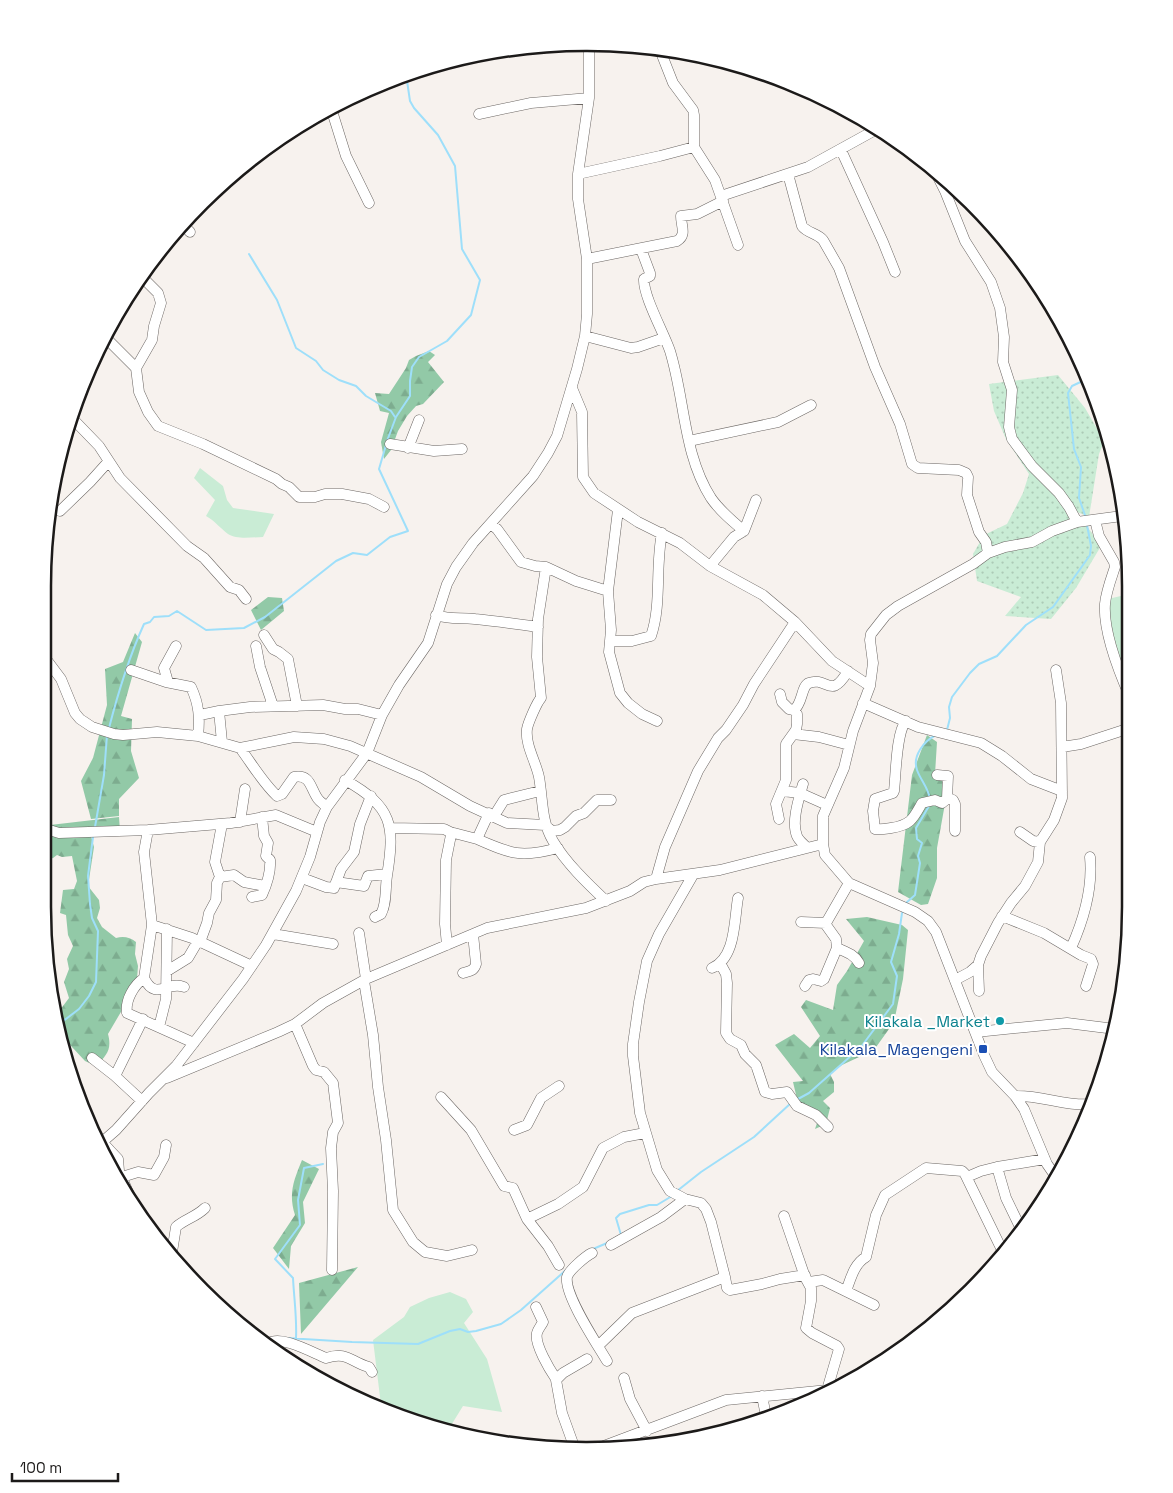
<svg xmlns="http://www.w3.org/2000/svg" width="1173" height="1493" font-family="'Space Grotesk',sans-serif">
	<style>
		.green { fill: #c9ecd5 }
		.forest { fill: url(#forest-firs) }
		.garden { fill: url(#garden-dots) }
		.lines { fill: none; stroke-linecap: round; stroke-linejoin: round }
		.stream { stroke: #9edffa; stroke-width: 2 }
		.minor-casing { stroke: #6c6764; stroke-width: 11 }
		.minor { stroke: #fff; stroke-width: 10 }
		.culture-dot { fill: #0f9aa8; stroke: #fff; stroke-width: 2 }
		.transit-dot { fill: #1a4fb4; stroke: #fff; stroke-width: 2 }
		.labels { text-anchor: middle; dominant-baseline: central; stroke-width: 4; stroke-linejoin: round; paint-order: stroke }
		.culture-label { font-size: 16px; fill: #0d838f; stroke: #fff; text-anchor: end }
		.transit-label { font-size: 16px; fill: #164399; stroke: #fff; text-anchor: end }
		.rim { fill: none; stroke: #1c1a19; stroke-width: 2.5 }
	</style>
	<defs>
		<pattern id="forest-firs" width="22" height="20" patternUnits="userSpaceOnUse" patternTransform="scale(1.25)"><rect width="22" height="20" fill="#92c9a7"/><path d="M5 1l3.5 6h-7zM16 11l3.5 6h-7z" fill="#7dac8f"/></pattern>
		<pattern id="garden-dots" width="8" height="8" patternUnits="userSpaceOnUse" patternTransform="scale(1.25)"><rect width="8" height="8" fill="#c9ecd5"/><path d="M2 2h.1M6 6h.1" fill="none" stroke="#accab6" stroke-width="1.8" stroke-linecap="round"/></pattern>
	</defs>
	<rect width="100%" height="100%" fill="#f7f2ee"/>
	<!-- green -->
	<path class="green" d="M 200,468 L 223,486 L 227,500 L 233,508 L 274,514 L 263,537 C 253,537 237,540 228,534 C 220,528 215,521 206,516 L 215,500 L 194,478 Z
		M 1129,587 L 1130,657 L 1115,662 L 1108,599 L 1125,595 Z
		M 450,1292 L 466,1299 L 473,1312 L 464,1323 L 487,1359 L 502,1412 L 463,1406 L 450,1427 L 437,1428 L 381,1405 L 373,1340 L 404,1317 L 410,1307 L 429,1298 Z"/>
	<!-- forest -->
	<path class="forest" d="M 429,351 L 435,355 L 428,362 L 444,382 L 423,404 L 416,406 L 407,416 L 398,431 L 391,450 L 384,459 L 381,442 L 389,413 L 380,411 L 375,393 L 389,394 L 406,368 L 409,360 L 416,356 Z
		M 268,597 L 282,598 L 284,611 L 261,630 L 251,610 Z
		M 135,633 L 142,642 L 121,716 L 132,719 L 131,751 L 139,778 L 119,799 L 119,816 L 91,819 L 81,781 L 93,758 L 107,705 L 105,669 L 123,662 Z
		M 927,735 L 937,742 L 935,774 L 948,787 L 937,848 L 937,878 L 928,904 L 921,905 L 898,892 L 912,775 Z
		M 119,817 L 120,831 L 91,836 L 94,847 L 88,886 L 99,900 L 100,908 L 97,918 L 102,927 L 116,938 C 123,936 130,937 136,942 L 135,954 L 138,966 L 137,979 L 125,1005 L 108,1034 C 112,1049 107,1055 96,1066 L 85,1061 L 59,1033 L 57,1014 L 69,998 L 64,982 L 69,969 L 67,959 L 73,946 L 68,935 L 66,915 L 60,913 L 63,890 L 74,889 L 77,881 L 72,856 L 62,857 L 57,855 L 53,858 L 44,861 L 43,852 L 47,846 L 51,845 L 51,842 L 47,838 L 49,834 L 67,838 L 67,833 L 51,829 L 50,825 Z
		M 867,917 L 902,925 L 908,930 L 903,979 L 894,1022 L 874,1050 L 842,1065 L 830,1074 L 834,1082 L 834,1092 L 823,1101 L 830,1108 L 826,1124 L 815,1129 L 819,1117 L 797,1099 L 793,1082 L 803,1081 L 775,1045 L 794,1034 L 810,1048 L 820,1036 L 801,1007 L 806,1000 L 833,1010 L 837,985 L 847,971 L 864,941 L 846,919 Z
		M 302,1160 L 319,1169 L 303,1202 L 305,1223 L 291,1246 L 289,1269 L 273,1248 L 295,1215 C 288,1193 294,1180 302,1160 Z
		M 358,1267 L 301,1334 L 299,1283 Z"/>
	<!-- garden -->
	<path class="garden" d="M 1058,375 L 1085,408 L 1104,441 L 1099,454 L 1089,517 L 1077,512 L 1101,546 L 1076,588 L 1051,619 L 1005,616 L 1021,597 L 977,581 L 973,554 L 984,535 L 1007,524 L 1023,493 L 1029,474 L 1006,439 L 994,411 L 989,384 Z"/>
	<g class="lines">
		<!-- stream -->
		<path class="stream" d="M 249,254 L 277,300 L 296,348 L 316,361 L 323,370 L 339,380 L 356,386 L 366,396 L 391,411 L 395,417
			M 387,441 L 396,417 L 410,396 L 410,381 L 412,367 L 419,357 L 447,341 L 471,315 L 480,280 L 462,249 L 455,166 L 438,135 L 414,108 L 410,101 L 406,74
			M 1086,518 L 1079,498 L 1081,467 L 1074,449 L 1068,393 L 1072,386 L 1087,379
			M 109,728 C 118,693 129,657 144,624 L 150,622 L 154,617 L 169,616 L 177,611 L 206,630 L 244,628 L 265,617 L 336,561 L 353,553 L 367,555 L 390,537 L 408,531 L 379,469 L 386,445
			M 947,730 L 950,718 L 949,707 L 952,697 L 970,673 L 979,664 L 997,656 L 1026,625 L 1053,607 L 1083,565 L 1090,555 L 1091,546 L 1087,525
			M 930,799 C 928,787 921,781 917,770 C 912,756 924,741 936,735
			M 95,827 L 104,775 L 107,735
			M 906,903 L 915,895 L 920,863 L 918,856 L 922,843 L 917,839 L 916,828 L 929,806
			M 58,1025 L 79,1009 L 89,996 L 96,982 L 98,931 L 92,918 L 90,904 L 88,876 L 93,837
			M 798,1099 L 809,1093 L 861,1047 L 893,1004 L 897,976 L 891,962 L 899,934 L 902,913
			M 677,1191 L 701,1172 L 754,1137 L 791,1103
			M 621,1235 L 616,1218 L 620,1214 L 649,1205 L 657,1205 L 672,1196
			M 593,1249 L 607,1243
			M 287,1338 L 352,1342 L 418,1344 L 450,1331 L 460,1329 L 468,1332 L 476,1331 L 501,1324 L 521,1310 L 566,1270
			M 296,1338 C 297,1318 294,1298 293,1278 L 275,1259 L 300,1225 L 298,1200 L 304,1168 L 323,1164"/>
		<defs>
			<path id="minor" d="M 660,50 L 673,83 L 693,110 L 694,115 L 694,147 L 715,180 L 738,245
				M 331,108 L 346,156 L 369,203
				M 479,114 L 531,103 L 589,98
				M 841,150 L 883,242 L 895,272
				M 935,171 L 945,191 L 965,241 L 991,282 L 1000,308 L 1004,337 L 1003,362 L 1012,390 L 1009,427 L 1012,439 L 1032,466 L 1059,493 L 1069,507 L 1077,522
				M 578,174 L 660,156 L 694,147
				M 788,174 L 802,226 C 807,233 817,233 823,240 L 839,268 L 875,367 L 900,424 L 912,464 L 918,468 L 959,470 L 966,473 L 968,477 L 967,495 L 979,532 L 986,542 L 988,553
				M 721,196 L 808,167 L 877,129
				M 183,225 L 190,232
				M 641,249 L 650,273 L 650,276 L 644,279 C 643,296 664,333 670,351 C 685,399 683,454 711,498 C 720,511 732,521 744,531
				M 587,259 L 677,241 C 687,235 681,226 681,216 L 697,214 L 723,201
				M 585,336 L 631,348 L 638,347 L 664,338
				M 105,337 L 136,368 L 139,392 L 148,412 L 158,426 L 203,444 L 276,479 L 282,484 L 289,487 L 299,497 L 315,497 L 325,494 L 342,494 L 369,499 L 384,507
				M 136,368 L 152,340 L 154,326 L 161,303 L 158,293 L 141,276
				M 572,388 L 582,412 L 583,477 L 594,493 L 638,522 L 680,543 L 710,566 L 763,595 L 795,622 L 832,661 L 870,686 L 853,731 L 844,768 L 823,816 L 823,844 L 825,855 L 849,883 L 915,912 L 928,921 L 936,932 L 984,1055 L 992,1072 L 1015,1096 L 1024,1109 L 1047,1164 L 1056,1177
				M 70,416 L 99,446 L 120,478 L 187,546 L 204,558 L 230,587 L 239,590 L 246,599
				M 689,441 L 778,422 L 811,405
				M 390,444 L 434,451 L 462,449
				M 408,448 L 419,420
				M 618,510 L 608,591 L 611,630 L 609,652 L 620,693 L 628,703 L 642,714 L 657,721
				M 60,511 L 90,482 L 108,462
				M 1095,520 L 1099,536 L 1114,562 L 1115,567 C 1111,579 1106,592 1105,604 C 1103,632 1119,672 1130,697
				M 490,524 L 497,529 L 521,562 L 535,566 L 546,567 L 576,581 L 608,591
				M 710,566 L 734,537 L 744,531 L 756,500
				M 546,567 L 538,619 L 537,657 L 541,698 C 537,702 528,723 527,729 C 525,745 536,762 539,777 C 543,799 541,821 553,841 C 566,863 587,883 606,901
				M 436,615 C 451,620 460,617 475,619 C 496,621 517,624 538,627
				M 264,635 L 273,649 L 279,652 L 288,659 L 297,706
				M 610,641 L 632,641 L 651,636 C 662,604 655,567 662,533
				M 256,646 L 260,667 L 273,706
				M 43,655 L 61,679 L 75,713 L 80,719 L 92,727 L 114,734 L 123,735 L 157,732 L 198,736 L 240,748 L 294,737 L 324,739 L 350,746 L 421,777 L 470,806 L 507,823 L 545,825 L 552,831 L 560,830 L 565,827 L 576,816 L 584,813 L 597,800 L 611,800
				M 131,670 L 166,682 L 191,687 C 199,704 200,718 198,736
				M 168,682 L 164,668 L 176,646
				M 870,686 L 873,663 L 870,640 L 871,634 L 886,615 L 898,606 L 973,564 L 988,553 L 1005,547 L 1032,542 L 1052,531 L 1077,522 L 1122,516
				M 780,694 L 782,702 L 789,709 L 794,710 C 803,703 801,686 809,683 C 828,676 830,701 848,671
				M 863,703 L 918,727 L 981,743 L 1002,756 L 1031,779 L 1062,791
				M 219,711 L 222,742
				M 200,715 L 219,711 L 250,707 L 323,705 L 345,709 L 358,709 L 382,715
				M 906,721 C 896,732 896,775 894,791 L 893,793 L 875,799 L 873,811 L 875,829 C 880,830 885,829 891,828 C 911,825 913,819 922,803 L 935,800 L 942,803 L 947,799 L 948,776 L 937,775
				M 793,734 L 819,737 L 849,745
				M 1062,747 L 1081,744 L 1130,728
				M 240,748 C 252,764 263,783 277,796 L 282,794 L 294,777 C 311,774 310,788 318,799 C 320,802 324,804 327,807
				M 345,780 C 393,807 395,825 387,876 C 385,889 387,903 381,914 L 375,917
				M 803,784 C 799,798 791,822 797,836 C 799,841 804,844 807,848
				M 782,791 L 800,793 L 827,805
				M 948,798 L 953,800 L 955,804 L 955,831
				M 494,816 L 504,800 L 540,791
				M 779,819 L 776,804 L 786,780 L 786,744 L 796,730 L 797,724 L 797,714 L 794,710
				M 240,822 L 245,789
				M 43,828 L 59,833 L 148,830 L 231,823 L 276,815 L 317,832
				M 391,828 L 444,829 L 452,833
				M 148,830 L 144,852 L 152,925 L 144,978 C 156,1002 167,980 184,987
				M 1020,832 L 1033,841 L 1040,842
				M 477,839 C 511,854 521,858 558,848
				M 693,875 L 659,934 L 647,961 L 639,1002 L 633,1044 L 633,1056 L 640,1113 L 657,1170 L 670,1191 L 685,1199 L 701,1203 L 706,1209 L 711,1222 L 725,1277
				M 220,877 L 215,862 L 222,824
				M 302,878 L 326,887 L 334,888 L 341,869 L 354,852 L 360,824 L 371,796
				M 656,879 L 665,847 L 698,771 L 718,738 L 726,730 L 743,705 L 754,684 L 795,622
				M 336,882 L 364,886 L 368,876 L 387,874
				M 252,897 L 262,895 C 267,884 271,872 270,860 L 266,856 L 268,843 L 264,836 L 262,817
				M 1002,916 L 1044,933 L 1081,955 L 1091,959 L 1093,964 L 1086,986
				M 801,922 L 826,923
				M 152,925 L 192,938 L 252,966
				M 359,933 L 366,979
				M 273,934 L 333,944
				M 200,942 L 207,923 L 209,913 L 216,900 L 217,883 L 220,877 L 234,875 L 244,882 L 265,886
				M 447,945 L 445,924 L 446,860 L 451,835 L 454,833 L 477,839 L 489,813
				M 837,948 C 846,952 854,954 859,963
				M 1071,948 C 1084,919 1093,889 1090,857
				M 720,963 L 726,974 L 727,983 L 726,1033 L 730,1039 L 741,1045 L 745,1054 L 756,1065 L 765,1092 L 772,1094 L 787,1092 L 797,1106 L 816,1115 L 828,1127
				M 712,968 C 736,958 734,920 738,898
				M 167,971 L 188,958 L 198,941
				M 463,973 C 470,971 474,971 476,964 L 473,934
				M 144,978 C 134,985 125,1000 127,1013 L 194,1043
				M 955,980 L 970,972 L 978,965
				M 364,981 L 373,1035 L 378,1087 L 386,1140 L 393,1210 L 413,1242 L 425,1252 L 447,1256 L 472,1250
				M 805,986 L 809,980 L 813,979 L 821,981 L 824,979 L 837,948 L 836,939 L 826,925 L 826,923 L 849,883
				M 979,991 L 978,965 L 981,956 L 998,923 L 1011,903 L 1025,886 L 1038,862 L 1040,842 L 1054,820 L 1062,798 L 1061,703 L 1056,670
				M 295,1024 L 313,1066 L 316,1070 L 324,1072 L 333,1083 L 338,1123 L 333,1132 L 331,1148 L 333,1191 L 332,1270
				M 159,1027 L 166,999 L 167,929
				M 976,1032 L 1067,1023 L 1115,1029
				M 92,1058 L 115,1076 L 142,1101
				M 115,1076 L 143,1019
				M 167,1078 L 278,1032 L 295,1024 L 323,1003 L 366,979 L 487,928 L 586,908 L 630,891 L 644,882 L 656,879 L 720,870 L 823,844
				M 1015,1096 C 1042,1095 1067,1107 1092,1104
				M 441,1097 L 471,1130 L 504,1186 L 513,1188 L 527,1219 L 548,1246 L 559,1265
				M 514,1130 L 527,1125 L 541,1098 L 559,1086
				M 102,1142 L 118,1159 L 119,1171 L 130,1197
				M 101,1143 L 116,1130 L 149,1093 L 176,1066 L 243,979 L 266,945 L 296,891 L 310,857 L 320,822 L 327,807 L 367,753 L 382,715 L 399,685 L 428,643 L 447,584 L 456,567 L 473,543 L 533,476 L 548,453 L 557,436 L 577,369 L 585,336 L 587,314 L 587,259 L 578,199 L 578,174 L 589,98 L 589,45
				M 997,1167 L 1045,1159
				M 122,1177 L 138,1172 L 154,1175 L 164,1157 L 166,1145
				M 967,1177 L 981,1171 L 997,1167 L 1006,1198 L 1021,1229
				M 784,1216 L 805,1277 L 811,1288 L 811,1301 L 806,1328 L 812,1333 L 837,1346 L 839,1349 L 827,1390
				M 527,1219 L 558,1204 L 583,1187 L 603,1148 L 624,1137 L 645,1133
				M 611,1245 L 661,1217 L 685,1199
				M 172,1252 L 176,1227 C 185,1219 196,1217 205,1208
				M 592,1253 C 586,1256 569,1270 567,1277 C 564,1295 597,1344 607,1361
				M 809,1282 L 823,1280 L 874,1305
				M 846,1291 C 851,1278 854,1264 866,1257 L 876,1215 L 885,1195 L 926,1168 L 962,1171 L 965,1174 L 1002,1250
				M 536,1307 L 543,1322 C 541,1326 538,1329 537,1333 C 534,1344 550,1370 556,1379
				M 269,1343 C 282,1335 313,1353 326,1358 C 348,1351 350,1362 369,1367 L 372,1372
				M 598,1346 L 632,1313 L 725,1277 L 727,1288 L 730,1290 L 762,1284 L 780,1279 L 805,1275
				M 624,1378 L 630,1399 L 647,1431
				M 762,1396 L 766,1416
				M 575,1449 L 562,1413 L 556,1380 L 563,1373 L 587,1359
				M 596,1449 L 726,1400 L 828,1390"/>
		</defs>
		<!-- minor casing -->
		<use href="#minor" class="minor-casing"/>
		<!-- minor -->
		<use href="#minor" class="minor"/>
	</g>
	<!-- markers -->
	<circle class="culture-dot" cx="1000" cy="1021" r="5"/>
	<rect class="transit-dot" x="978" y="1044" width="10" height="10" rx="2.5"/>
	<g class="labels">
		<!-- culture labels -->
		<g class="culture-label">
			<text x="990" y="1021">Kilakala _Market</text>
		</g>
		<!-- transit labels -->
		<g class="transit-label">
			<text x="973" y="1049">Kilakala_Magengeni</text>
		</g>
	</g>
	<!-- crop -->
	<path d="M0 0H1173V1493H0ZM586 51H587A535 535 0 0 1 1122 586V907A535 535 0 0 1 587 1442H586A535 535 0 0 1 51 907V586A535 535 0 0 1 586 51Z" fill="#fff" fill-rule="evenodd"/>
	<path class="rim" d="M586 51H587A535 535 0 0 1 1122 586V907A535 535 0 0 1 587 1442H586A535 535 0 0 1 51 907V586A535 535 0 0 1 586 51Z"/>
	<!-- scale -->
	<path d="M12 1473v8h106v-8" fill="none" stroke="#1c1a19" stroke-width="2.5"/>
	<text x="20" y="1473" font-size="15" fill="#1c1a19" stroke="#ffffff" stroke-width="4" paint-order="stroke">100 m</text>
</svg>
